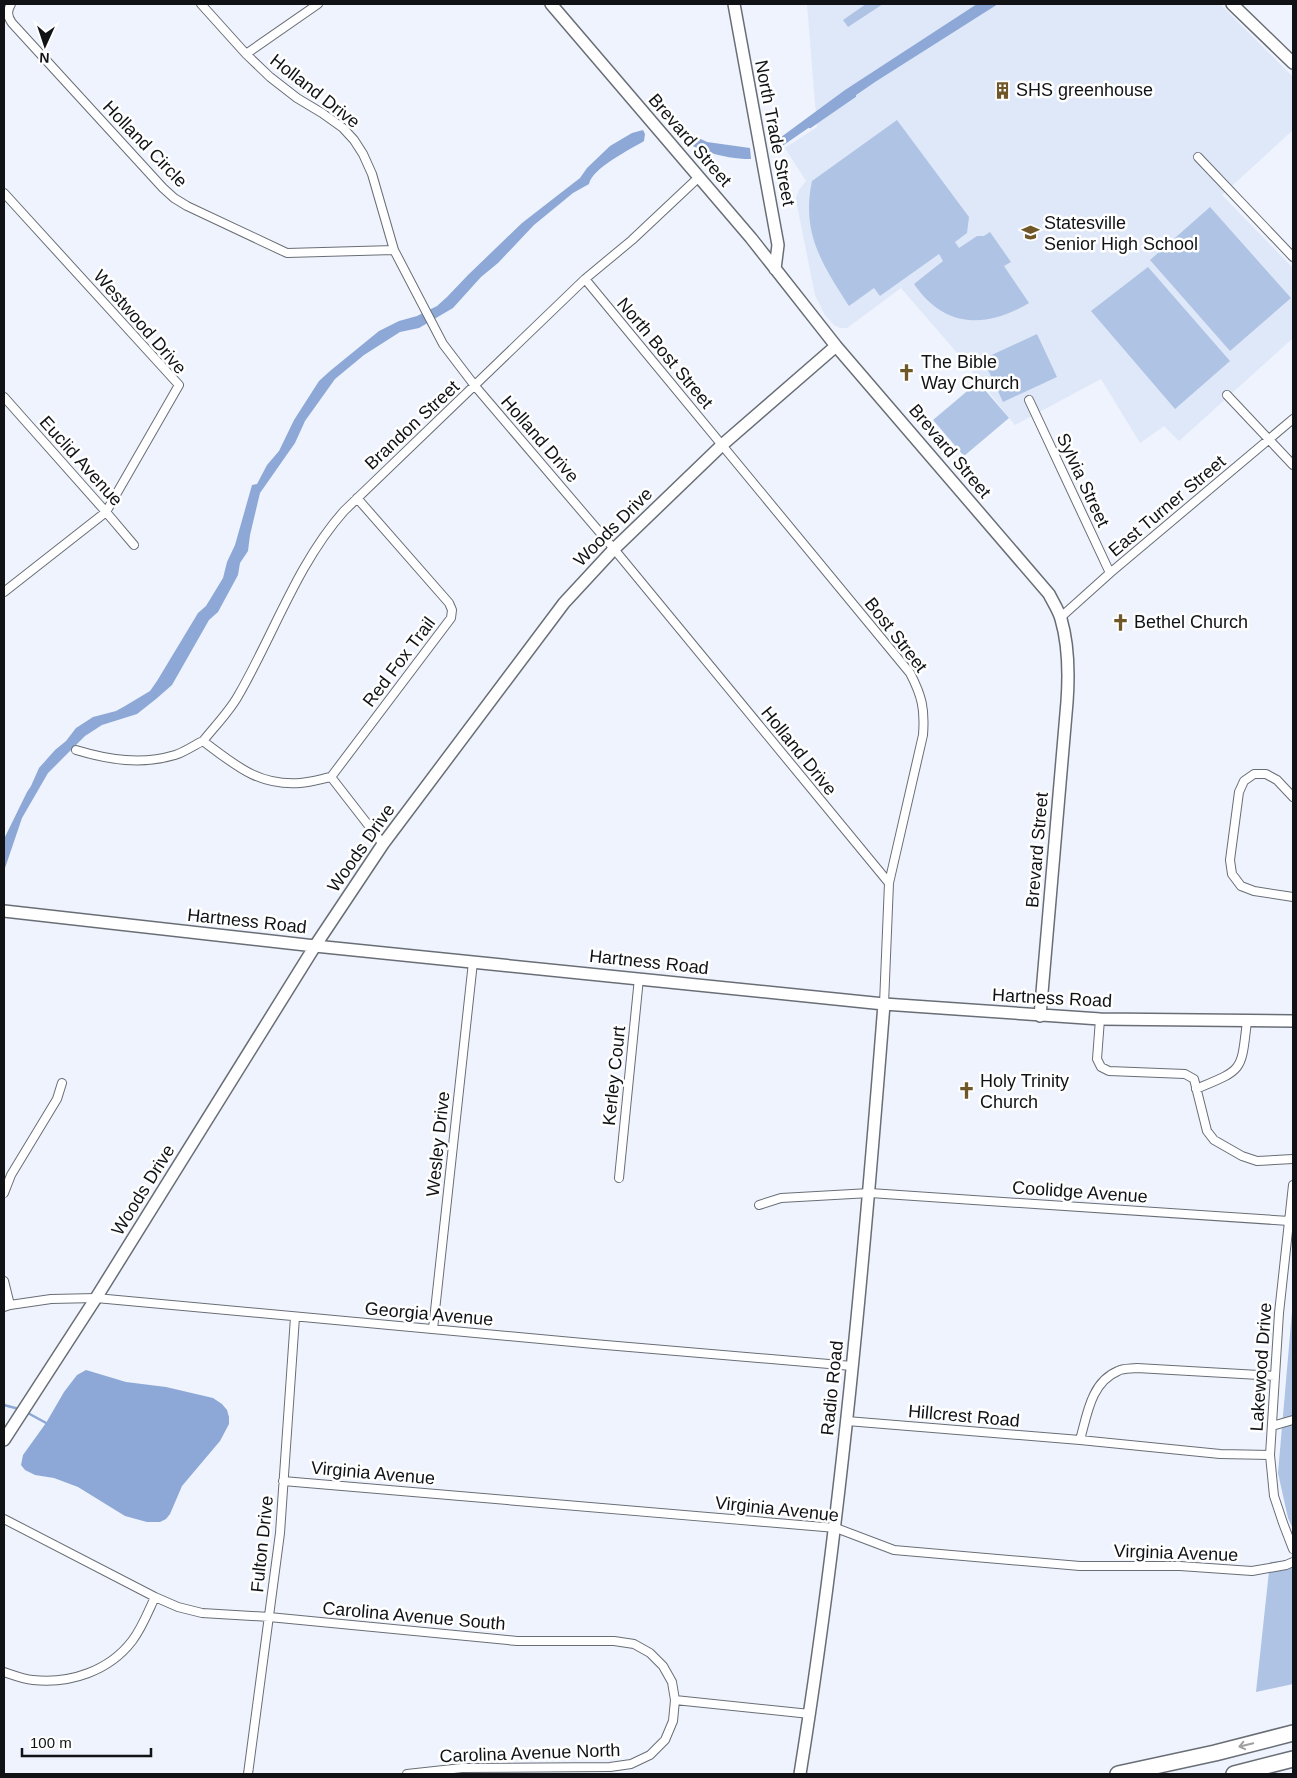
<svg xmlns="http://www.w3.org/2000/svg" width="1297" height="1778" font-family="Arial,sans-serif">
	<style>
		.built { fill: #dfe8f8 }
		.green { fill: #afc3e4 }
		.water { fill: #8da8d6 }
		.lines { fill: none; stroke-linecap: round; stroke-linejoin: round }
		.stream { stroke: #8da8d6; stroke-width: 2.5 }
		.street-casing { stroke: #696e76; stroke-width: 10 }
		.secondary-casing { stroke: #696e76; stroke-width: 14 }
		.highway-casing { stroke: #696e76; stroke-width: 18 }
		.street { stroke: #fff; stroke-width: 8 }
		.secondary { stroke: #fff; stroke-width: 11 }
		.highway { stroke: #fff; stroke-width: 15 }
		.oneway { stroke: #9fa0a1 }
		.labels { text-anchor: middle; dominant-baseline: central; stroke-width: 5; stroke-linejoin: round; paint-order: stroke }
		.poi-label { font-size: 18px; fill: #101215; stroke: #fff; text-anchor: start }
		.street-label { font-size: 18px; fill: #101215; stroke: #fff }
	</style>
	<rect width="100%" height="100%" fill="#eef3fd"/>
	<!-- built -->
	<path class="built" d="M 807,4 L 1220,4 L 1293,77 L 1293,130 L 1222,195 L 1293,268 L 1293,338 L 1179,441 L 1164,426 L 1140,443 L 1101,379 L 1015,425 L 959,355 L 901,288 L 847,328 L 840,328 L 834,325 L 825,315 L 815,295 L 797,205 L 796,198 L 799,190 L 806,181 L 785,148 L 817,127 Z"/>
	<!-- green -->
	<path class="green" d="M 866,4 L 883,4 L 848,27 L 843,20 Z
		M 897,120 L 969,217 L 967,233 L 955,242 L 959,248 L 977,236 L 984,236 L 990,232 L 1011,262 L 1004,266 L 1029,303 C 986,329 944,328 914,284 L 943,261 L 939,254 L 880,296 L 874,288 L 849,306 C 822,264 801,233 812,181 Z
		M 1210,207 L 1291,298 L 1230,351 L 1150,260 Z
		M 1148,267 L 1230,361 L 1175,409 L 1091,311 Z
		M 1037,334 L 1057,377 L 1003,402 L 983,359 Z
		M 978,382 L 1009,418 L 964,456 L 933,420 Z
		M 1293,1300 L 1293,1529 L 1288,1518 L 1278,1473 Z
		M 1293,1560 L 1293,1684 L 1256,1692 L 1270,1562 Z"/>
	<!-- water -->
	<path class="water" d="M 977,4 L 998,4 L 875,82 L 775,151 L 773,143 L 845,90 Z
		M 676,127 L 707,142 L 750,148 L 751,159 C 734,160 677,150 676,127 Z
		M 643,130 L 645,134 L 644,141 C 631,149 592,168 589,184 L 573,193 L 534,225 L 498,263 L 481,277 L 453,308 L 419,328 L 400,332 L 364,355 L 335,379 L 305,421 L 295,443 L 260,493 L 250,535 L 248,551 L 240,563 L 238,575 L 218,612 L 209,620 L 172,685 L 156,699 L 137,714 L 102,725 L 85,736 L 48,773 L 22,818 L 4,871 L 4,839 L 27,792 L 31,786 L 39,768 L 55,750 L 66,741 L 76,728 L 93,717 L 116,711 L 125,706 L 150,691 L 157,681 L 198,613 L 206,606 L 223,578 L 227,562 L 235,545 L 252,485 L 257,484 L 267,465 L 279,451 L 294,420 L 319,381 L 330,371 L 379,331 L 399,321 L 417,316 L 437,306 L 447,297 L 468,275 L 522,223 L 580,178 L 587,168 L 610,146 L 632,133 Z
		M 86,1370 L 126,1382 L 166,1387 L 213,1398 L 222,1404 L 227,1410 L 229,1417 L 229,1424 L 220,1441 L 182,1486 L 170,1514 L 166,1519 L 160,1522 L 147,1522 L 125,1516 L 78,1487 L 54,1478 L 35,1475 L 25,1470 L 21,1465 L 23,1455 L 46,1423 L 64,1392 L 77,1375 Z"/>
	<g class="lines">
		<!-- stream -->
		<path class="stream" d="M 810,127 L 855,96
			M 4,1405 L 19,1409
			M 26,1412 L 48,1424"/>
		<defs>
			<path id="street" d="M 11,4 C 7,11 7,16 12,23 L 163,188 L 174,198 L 187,206 L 287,253 L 394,250
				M 201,4 L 246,54 L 270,77 L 297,98 L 322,113 L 343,128 L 354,140 L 363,154 L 372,174 L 394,250 L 443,344 L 475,386 L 614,549 L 889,883
				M 246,54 L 318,4
				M 1198,157 L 1293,257
				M 4,193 L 179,385 L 106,512 L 4,592
				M 585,279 L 910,673 C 922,696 925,709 923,735 L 889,883 L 884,1004
				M 1227,395 L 1293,465
				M 4,397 L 106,512 L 134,545
				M 1029,400 L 1110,573
				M 1061,617 L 1110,573 L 1293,419
				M 203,741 C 215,726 229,712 238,696 C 274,634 297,564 344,511 L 585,279 L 632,240 L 699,177
				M 76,750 C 109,760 142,765 175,755 C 185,752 194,745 203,741 C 235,765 258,786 300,783 C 311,782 321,779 331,777 L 383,844
				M 331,777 L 451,618 L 452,610 L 449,603 L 357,498
				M 1293,797 L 1277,780 L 1266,774 L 1254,774 L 1244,781 L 1239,792 L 1230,860 L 1232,874 L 1241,886 L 1254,891 L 1293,897
				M 1100,1019 L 1097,1059 L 1101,1067 L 1109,1071 L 1185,1074 L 1194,1079 L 1207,1131 L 1214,1140 L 1242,1156 L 1257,1161 L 1293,1159
				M 1196,1089 C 1244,1069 1241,1072 1247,1021
				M 619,1178 L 639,978
				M 1293,1185 L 1279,1313 L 1270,1455 L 1274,1496 L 1283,1523 L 1293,1549
				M 4,1193 L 11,1175 L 57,1099 L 62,1083
				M 759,1205 L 781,1198 L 870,1193 L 1289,1221
				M 4,1281 L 10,1305
				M 4,1307 L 10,1305 L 51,1299 L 96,1298 L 594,1344 L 852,1366
				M 433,1329 L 473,962
				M 847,1421 L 1080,1440 L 1220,1454 L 1270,1455
				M 1272,1426 L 1293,1420
				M 1080,1440 C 1087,1415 1091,1382 1118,1371 C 1123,1368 1131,1369 1137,1368 L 1275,1376
				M 283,1481 L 836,1528 L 894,1550 L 1080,1566 L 1180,1566 L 1252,1571 L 1286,1565 L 1293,1562
				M 4,1519 L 155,1597 L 178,1607 L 202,1613 L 269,1617 L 517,1641 L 614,1641 L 634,1644 L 650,1653 L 663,1666 L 672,1682 L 675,1700 L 673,1721 L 665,1740 L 650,1755 L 631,1764 L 610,1767 L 462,1768 L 407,1774
				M 4,1672 C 13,1675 23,1679 33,1680 C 70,1684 109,1671 132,1641 C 142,1628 148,1612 155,1597
				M 675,1700 L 810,1714
				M 248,1774 L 280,1533 L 295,1317"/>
			<path id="secondary" d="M 551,4 L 751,238 L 836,346 L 1049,594 C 1053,602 1059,611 1061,619 C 1069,646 1069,674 1067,702 L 1040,1016
				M 734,4 L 778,245 L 775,269
				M 1232,4 L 1293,63
				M 4,911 L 315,946 L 884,1004 L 1100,1019 L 1293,1021
				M 4,1440 L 96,1298 L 315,946 L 383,844 L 564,603 L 614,549 L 722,445 L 836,346
				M 800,1774 C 841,1519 864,1261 884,1004"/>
			<path id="highway" d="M 1118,1774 L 1215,1753 L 1293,1733
				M 1234,1774 L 1293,1759"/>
		</defs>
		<!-- street casing -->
		<use href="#street" class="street-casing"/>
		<!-- secondary casing -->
		<use href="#secondary" class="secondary-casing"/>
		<!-- highway casing -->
		<use href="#highway" class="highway-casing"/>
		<!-- street -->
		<use href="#street" class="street"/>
		<!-- secondary -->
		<use href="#secondary" class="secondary"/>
		<!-- highway -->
		<use href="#highway" class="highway"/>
	</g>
	<!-- one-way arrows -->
	<defs><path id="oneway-shaft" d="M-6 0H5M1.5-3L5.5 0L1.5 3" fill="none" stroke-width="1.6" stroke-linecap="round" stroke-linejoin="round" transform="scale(1.25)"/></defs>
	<use class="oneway" href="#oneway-shaft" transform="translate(1246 1745) rotate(166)"/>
	<!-- icons -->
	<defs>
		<symbol id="building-bare" viewBox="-9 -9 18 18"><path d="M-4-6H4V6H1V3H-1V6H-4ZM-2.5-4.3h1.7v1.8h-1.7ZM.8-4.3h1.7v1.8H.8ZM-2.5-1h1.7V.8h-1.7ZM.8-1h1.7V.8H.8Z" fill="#705728" stroke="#fff" stroke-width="2.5" paint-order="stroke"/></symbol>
		<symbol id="school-bare" viewBox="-9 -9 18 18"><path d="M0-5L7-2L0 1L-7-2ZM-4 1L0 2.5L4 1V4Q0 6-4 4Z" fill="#705728" stroke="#fff" stroke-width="2.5" paint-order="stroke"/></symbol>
		<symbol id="church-bare" viewBox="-9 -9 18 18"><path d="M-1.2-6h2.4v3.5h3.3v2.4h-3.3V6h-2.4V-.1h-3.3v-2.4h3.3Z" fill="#705728" stroke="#fff" stroke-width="2.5" paint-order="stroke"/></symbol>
	</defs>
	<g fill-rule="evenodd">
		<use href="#building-bare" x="990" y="78" width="25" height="25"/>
		<use href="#school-bare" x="1018" y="220" width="25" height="25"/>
		<use href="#church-bare" x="894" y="360" width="25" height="25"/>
		<use href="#church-bare" x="1108" y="610" width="25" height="25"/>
		<use href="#church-bare" x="954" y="1078" width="25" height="25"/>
	</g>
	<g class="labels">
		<!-- poi labels -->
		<g class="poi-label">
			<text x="1016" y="90">SHS greenhouse</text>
			<text x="1044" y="223">Statesville<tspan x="1044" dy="21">Senior High School</tspan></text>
			<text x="921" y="362">The Bible<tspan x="921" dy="21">Way Church</tspan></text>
			<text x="1134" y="622">Bethel Church</text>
			<text x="980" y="1081">Holy Trinity<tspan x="980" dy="21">Church</tspan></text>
		</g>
		<!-- street labels -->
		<g class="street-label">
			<text transform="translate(315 91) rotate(38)">Holland Drive</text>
			<text transform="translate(775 133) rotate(79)">North Trade Street</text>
			<text transform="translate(690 140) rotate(49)">Brevard Street</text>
			<text transform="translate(145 144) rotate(46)">Holland Circle</text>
			<text transform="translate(140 322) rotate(49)">Westwood Drive</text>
			<text transform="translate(665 353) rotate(50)">North Bost Street</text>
			<text transform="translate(412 425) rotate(-43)">Brandon Street</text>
			<text transform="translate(540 439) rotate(49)">Holland Drive</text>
			<text transform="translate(950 451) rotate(50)">Brevard Street</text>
			<text transform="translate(81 461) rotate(48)">Euclid Avenue</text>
			<text transform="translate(1083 480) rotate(65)">Sylvia Street</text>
			<text transform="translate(1167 506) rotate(-40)">East Turner Street</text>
			<text transform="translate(613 527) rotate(-45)">Woods Drive</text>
			<text transform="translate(896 635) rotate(52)">Bost Street</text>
			<text transform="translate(399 662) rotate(-53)">Red Fox Trail</text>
			<text transform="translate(799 751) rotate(51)">Holland Drive</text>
			<text transform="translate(361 848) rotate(-55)">Woods Drive</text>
			<text transform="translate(1037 850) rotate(-85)">Brevard Street</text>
			<text transform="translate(247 921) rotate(6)">Hartness Road</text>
			<text transform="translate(649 962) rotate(6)">Hartness Road</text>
			<text transform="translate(1052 998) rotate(3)">Hartness Road</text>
			<text transform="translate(614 1076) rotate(-84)">Kerley Court</text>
			<text transform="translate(438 1144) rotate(-84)">Wesley Drive</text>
			<text transform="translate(143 1190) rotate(-58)">Woods Drive</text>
			<text transform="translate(1080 1192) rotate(4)">Coolidge Avenue</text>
			<text transform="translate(429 1314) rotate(5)">Georgia Avenue</text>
			<text transform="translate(1261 1367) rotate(-86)">Lakewood Drive</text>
			<text transform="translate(832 1388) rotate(-84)">Radio Road</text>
			<text transform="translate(964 1416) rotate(5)">Hillcrest Road</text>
			<text transform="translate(373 1473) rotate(5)">Virginia Avenue</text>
			<text transform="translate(777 1509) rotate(6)">Virginia Avenue</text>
			<text transform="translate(262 1544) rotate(-84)">Fulton Drive</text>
			<text transform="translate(1176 1553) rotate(2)">Virginia Avenue</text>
			<text transform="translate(414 1616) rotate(5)">Carolina Avenue South</text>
			<text transform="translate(530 1753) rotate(-2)">Carolina Avenue North</text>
		</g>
	</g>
	<!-- border -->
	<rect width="1297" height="1778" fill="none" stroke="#101215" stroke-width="10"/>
	<!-- north arrow -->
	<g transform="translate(45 45) rotate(183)" stroke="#ffffff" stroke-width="4" paint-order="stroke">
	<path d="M0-4L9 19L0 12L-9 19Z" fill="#101215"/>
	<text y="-8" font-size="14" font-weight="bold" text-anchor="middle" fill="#101215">N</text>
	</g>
	<!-- scale -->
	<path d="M22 1748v8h129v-8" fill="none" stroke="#101215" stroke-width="2.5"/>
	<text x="30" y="1748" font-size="15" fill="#101215" stroke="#ffffff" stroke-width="4" paint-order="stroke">100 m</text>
</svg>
